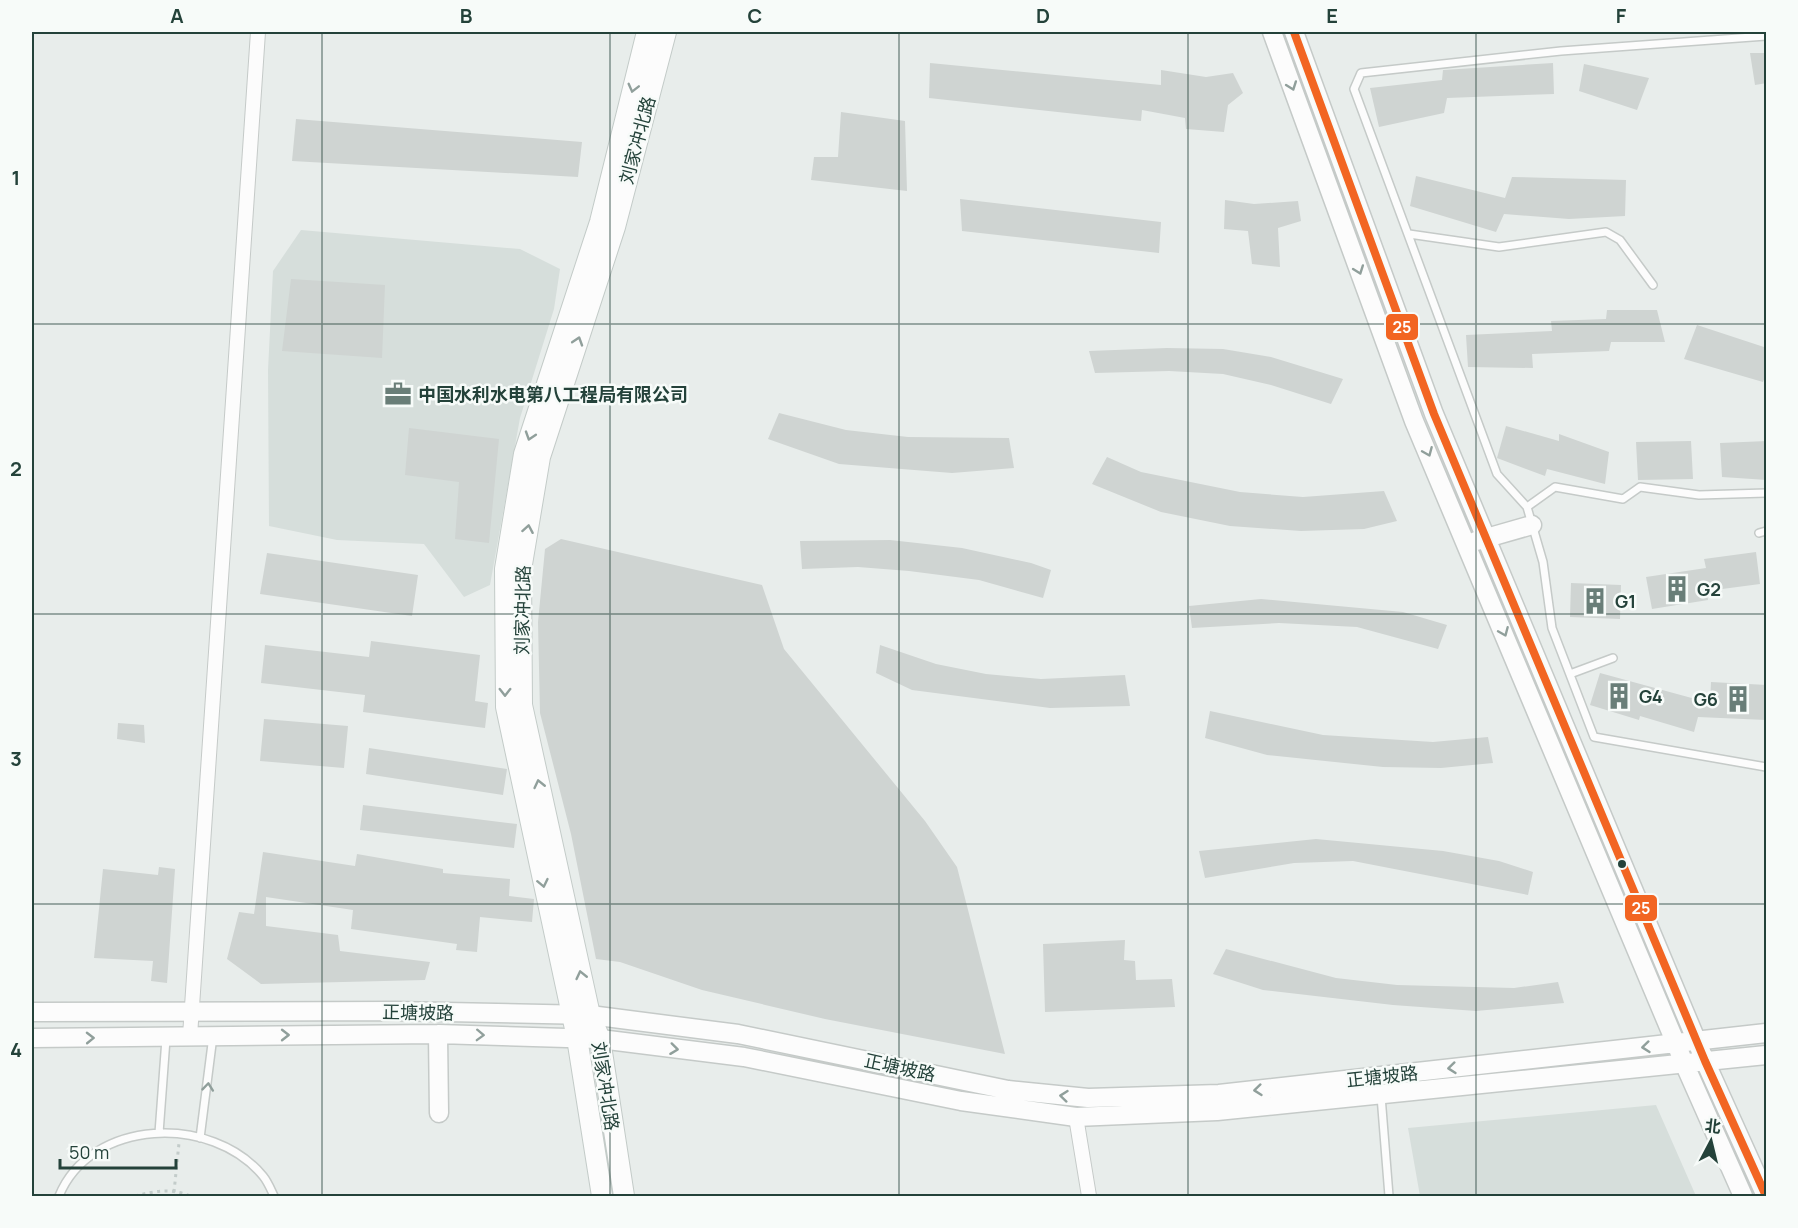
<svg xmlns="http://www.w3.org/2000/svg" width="1798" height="1228" font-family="Manrope,'Noto Sans SC',sans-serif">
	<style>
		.built { fill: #d6dedb }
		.building { fill: #cfd4d2 }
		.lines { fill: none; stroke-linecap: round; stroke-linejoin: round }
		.service-casing { stroke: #c5cac8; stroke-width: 10 }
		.minor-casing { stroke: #c5cac8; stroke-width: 16 }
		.tertiary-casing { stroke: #c5cac8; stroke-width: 21 }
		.secondary-casing { stroke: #c3cbc8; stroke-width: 22 }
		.path { stroke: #c3ccca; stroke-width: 3; stroke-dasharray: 3 4.5; stroke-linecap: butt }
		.service { stroke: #fcfcfc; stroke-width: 7 }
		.minor { stroke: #fcfcfc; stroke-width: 14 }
		.tertiary { stroke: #fcfcfc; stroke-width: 18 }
		.secondary { stroke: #fcfcfc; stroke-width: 20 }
		.bus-1-casing { stroke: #f7fbf9; stroke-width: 12 }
		.bus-1 { stroke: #f26522; stroke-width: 8 }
		.oneway { stroke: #909f9b }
		.grid { fill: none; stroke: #24423a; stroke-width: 1.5; stroke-opacity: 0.55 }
		.bus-dot { fill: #24423a; stroke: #f7fbf9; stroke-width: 2 }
		.labels { text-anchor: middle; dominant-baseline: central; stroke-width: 5; stroke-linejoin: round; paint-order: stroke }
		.street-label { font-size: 18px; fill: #24423a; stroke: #f7fbf9 }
		.poi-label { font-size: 18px; font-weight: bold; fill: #24423a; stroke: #f7fbf9; text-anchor: start }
		.line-badge { stroke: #f7fbf9; stroke-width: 2 }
		.badge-label { font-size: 16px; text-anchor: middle; font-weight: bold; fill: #fff }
		.neatline { fill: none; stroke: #24423a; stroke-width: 2 }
		.grid-label { font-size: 20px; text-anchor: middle; font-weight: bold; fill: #24423a }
	</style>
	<rect width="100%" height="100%" fill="#e8edeb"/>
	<!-- built -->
	<path class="built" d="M 301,230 L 520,249 L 560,269 L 554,309 L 520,418 L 490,585 L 464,597 L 424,544 L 337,540 L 269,526 L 268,370 L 273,271 Z
		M 1656,1105 L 1696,1196 L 1420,1196 L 1408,1128 Z"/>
	<!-- building -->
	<path class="building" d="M 1750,53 L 1767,53 L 1767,83 L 1755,85 Z
		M 930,63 L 1161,85 L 1161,70 L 1206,77 L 1233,73 L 1243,93 L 1228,105 L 1224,132 L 1186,129 L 1185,118 L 1142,110 L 1141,121 L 929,98 Z
		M 1553,63 L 1554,94 L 1447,98 L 1444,113 L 1379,127 L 1370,88 L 1442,80 L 1443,70 Z
		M 1584,64 L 1649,78 L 1637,110 L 1579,91 Z
		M 841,112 L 905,121 L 907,191 L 811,180 L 814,157 L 838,157 Z
		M 296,119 L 582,142 L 578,177 L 292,161 Z
		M 1416,176 L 1505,198 L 1512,177 L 1626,180 L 1625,216 L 1569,219 L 1504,214 L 1496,232 L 1410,206 Z
		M 960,199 L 1161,222 L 1159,253 L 962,231 Z
		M 1225,200 L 1254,204 L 1298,201 L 1301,221 L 1278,228 L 1280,267 L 1252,264 L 1248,231 L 1224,229 Z
		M 291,279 L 385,285 L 382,358 L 282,351 Z
		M 1607,310 L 1657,310 L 1665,342 L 1611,342 L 1609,351 L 1532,354 L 1533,368 L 1468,367 L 1466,335 L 1552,331 L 1551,321 L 1606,319 Z
		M 1697,325 L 1767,348 L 1767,372 L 1763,382 L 1684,359 Z
		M 1167,348 L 1223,349 L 1271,357 L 1343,379 L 1331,404 L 1271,385 L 1223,374 L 1169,371 L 1095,373 L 1089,351 Z
		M 779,413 L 846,430 L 908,437 L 1009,438 L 1014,468 L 952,473 L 839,464 L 768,439 Z
		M 1506,426 L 1559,441 L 1559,434 L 1609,452 L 1605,484 L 1547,469 L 1545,476 L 1497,458 Z
		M 409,428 L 499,439 L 489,543 L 455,539 L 459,482 L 405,475 Z
		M 1691,441 L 1693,479 L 1638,480 L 1636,442 Z
		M 1767,441 L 1767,480 L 1722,477 L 1720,443 Z
		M 1107,457 L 1141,472 L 1240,492 L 1303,497 L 1384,491 L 1397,521 L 1364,529 L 1301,531 L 1230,526 L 1161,512 L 1092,484 Z
		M 561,539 L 762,585 L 784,649 L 925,821 L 957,867 L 1005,1054 L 825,1019 L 702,990 L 620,962 L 596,959 L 571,834 L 540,713 L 538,622 L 545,549 Z
		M 890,540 L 962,548 L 1031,563 L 1051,570 L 1043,598 L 979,580 L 909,571 L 858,567 L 802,569 L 800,541 Z
		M 1756,552 L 1760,584 L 1707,591 L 1708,600 L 1652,609 L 1646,577 L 1706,568 L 1704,559 Z
		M 267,553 L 418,575 L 412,616 L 260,594 Z
		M 1571,583 L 1621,585 L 1620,619 L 1570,617 Z
		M 1261,599 L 1403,612 L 1447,625 L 1438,649 L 1357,627 L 1279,623 L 1192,628 L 1189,606 Z
		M 371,641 L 480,655 L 475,701 L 488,703 L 485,728 L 363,712 L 365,695 L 261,683 L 265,645 L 369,657 Z
		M 880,645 L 936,664 L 986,674 L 1041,679 L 1125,675 L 1130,706 L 1050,708 L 912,690 L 876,673 Z
		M 1600,673 L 1710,703 L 1711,682 L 1767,685 L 1766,720 L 1698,717 L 1694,732 L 1640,716 L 1639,720 L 1590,705 Z
		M 1210,711 L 1323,735 L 1433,742 L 1488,737 L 1493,763 L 1441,768 L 1383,767 L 1267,755 L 1205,738 Z
		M 264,719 L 348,726 L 344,768 L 260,761 Z
		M 118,723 L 144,725 L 145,743 L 117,739 Z
		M 369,748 L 507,769 L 503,795 L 366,774 Z
		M 363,805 L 517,824 L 514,848 L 360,830 Z
		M 1316,839 L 1443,851 L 1499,861 L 1533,872 L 1528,895 L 1353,861 L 1294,863 L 1205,878 L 1199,851 Z
		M 263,852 L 355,866 L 357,854 L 443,869 L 443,873 L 510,879 L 509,896 L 534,899 L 532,922 L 480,917 L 477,952 L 456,950 L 457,944 L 351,929 L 353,910 L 266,897 L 266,926 L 338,935 L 340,951 L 430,962 L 425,980 L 261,984 L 227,959 L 239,912 L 254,914 Z
		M 159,867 L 175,869 L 167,983 L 151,981 L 153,961 L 94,958 L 103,869 L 158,875 Z
		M 1125,940 L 1124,960 L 1135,961 L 1136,980 L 1172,979 L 1175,1007 L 1045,1012 L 1043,944 Z
		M 1226,949 L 1336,978 L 1397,985 L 1514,988 L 1558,982 L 1564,1003 L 1476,1011 L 1393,1005 L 1263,990 L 1213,974 Z"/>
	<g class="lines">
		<defs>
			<path id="service" d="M 1766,36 L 1561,51 L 1361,73 L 1354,89 L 1497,474 L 1527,507 L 1543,562 L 1552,628 L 1594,737 L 1766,767
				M 1409,234 L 1499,247 L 1606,232 L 1620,240 L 1653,285
				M 1527,507 L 1555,487 L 1623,499 L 1640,487 L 1699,495 L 1766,493
				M 1759,533 L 1766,531
				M 1570,674 L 1613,658
				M 1381,1096 L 1389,1196
				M 159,1133 L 166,1039
				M 200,1138 L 213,1036
				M 59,1196 C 91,1118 212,1114 263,1176 C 268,1182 271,1190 274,1196"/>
			<path id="minor" d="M 190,1036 L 258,32
				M 1076,1117 L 1089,1196"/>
			<path id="tertiary" d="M 1272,32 L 1414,421 L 1684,1063 L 1743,1196
				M 1294,32 L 1434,414 L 1705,1061 L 1766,1196
				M 1476,541 L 1532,525
				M 32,1012 L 395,1011 L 590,1015 L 738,1034 L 1008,1090 L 1088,1098 L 1219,1094 L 1766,1033
				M 438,1034 L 439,1113
				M 32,1038 L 438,1034 L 600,1039 L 744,1057 L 961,1101 L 1076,1117 L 1217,1111 L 1766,1055"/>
			<path id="secondary" d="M 602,1196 L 577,1038 L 506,707 L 505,569 L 524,454 L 600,222 L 647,32
				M 624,1196 L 600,1039 L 590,1015 L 522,705 L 521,570 L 540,457 L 615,227 L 666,32"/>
		</defs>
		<!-- service casing -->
		<use href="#service" class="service-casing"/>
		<!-- minor casing -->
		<use href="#minor" class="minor-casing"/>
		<!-- tertiary casing -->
		<use href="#tertiary" class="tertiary-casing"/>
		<!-- secondary casing -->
		<use href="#secondary" class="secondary-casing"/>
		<!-- path -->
		<path class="path" d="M 174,1192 L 179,1143
			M 135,1196 C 155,1191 171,1188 190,1196"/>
		<!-- service -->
		<use href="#service" class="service"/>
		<!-- minor -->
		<use href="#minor" class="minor"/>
		<!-- tertiary -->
		<use href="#tertiary" class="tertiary"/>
		<!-- secondary -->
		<use href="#secondary" class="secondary"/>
		<defs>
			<path id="bus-1" d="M 1294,32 L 1434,414 L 1705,1061 L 1766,1196"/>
		</defs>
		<!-- bus-1 casing -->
		<use href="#bus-1" class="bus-1-casing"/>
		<!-- bus-1 -->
		<use href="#bus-1" class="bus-1"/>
	</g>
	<!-- one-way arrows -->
	<defs><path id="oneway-chevron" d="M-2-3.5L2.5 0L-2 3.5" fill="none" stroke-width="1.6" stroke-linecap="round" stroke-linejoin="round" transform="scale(1.5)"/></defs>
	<g class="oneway">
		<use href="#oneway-chevron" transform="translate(1292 86) rotate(70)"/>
		<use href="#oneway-chevron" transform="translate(633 88) rotate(104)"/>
		<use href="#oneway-chevron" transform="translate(1359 270) rotate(70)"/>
		<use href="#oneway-chevron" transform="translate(578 341) rotate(-72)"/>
		<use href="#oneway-chevron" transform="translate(530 436) rotate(108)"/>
		<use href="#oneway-chevron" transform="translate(1428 452) rotate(67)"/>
		<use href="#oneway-chevron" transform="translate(528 529) rotate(-80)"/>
		<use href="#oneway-chevron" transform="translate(1504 632) rotate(67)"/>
		<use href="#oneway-chevron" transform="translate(505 692) rotate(90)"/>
		<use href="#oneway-chevron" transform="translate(539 784) rotate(-103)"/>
		<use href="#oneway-chevron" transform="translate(543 883) rotate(78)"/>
		<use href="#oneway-chevron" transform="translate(581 975) rotate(-103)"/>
		<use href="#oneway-chevron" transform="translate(285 1035)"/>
		<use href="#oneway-chevron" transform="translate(480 1035) rotate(2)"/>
		<use href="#oneway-chevron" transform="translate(90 1038) rotate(-1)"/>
		<use href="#oneway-chevron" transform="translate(1646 1047) rotate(174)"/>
		<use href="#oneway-chevron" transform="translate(674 1049) rotate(7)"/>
		<use href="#oneway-chevron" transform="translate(1452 1068) rotate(174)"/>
		<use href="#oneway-chevron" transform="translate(208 1087) rotate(-84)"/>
		<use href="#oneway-chevron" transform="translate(1258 1090) rotate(174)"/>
		<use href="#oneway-chevron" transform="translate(1064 1096) rotate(-174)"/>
	</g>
	<!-- grid -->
	<path class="grid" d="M 322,32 L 322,1196M 610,32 L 610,1196M 899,32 L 899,1196M 1188,32 L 1188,1196M 1476,32 L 1476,1196M 32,324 L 1766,324M 32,614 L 1766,614M 32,904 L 1766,904"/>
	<!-- icons -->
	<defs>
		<symbol id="office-bare" viewBox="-9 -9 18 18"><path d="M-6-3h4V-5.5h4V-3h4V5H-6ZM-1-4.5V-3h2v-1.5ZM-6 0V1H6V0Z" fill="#697e78" stroke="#f7fbf9" stroke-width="2.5" paint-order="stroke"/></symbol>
		<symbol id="building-bare" viewBox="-9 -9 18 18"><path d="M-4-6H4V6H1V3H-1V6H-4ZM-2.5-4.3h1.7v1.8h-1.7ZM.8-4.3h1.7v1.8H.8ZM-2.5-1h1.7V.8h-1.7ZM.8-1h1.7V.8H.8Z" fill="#697e78" stroke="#f7fbf9" stroke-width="2.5" paint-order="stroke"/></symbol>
	</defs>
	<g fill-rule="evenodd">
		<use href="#office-bare" x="379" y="375" width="38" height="38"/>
		<use href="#building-bare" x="1658" y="570" width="38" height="38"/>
		<use href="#building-bare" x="1576" y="582" width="38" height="38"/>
		<use href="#building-bare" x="1600" y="677" width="38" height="38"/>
		<use href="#building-bare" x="1719" y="680" width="38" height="38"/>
	</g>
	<!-- markers -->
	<circle class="bus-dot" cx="1622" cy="864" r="5"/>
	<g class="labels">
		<!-- street labels -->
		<g class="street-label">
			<text transform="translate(637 140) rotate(-75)">刘家冲北路</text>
			<text transform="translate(522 610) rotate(-89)">刘家冲北路</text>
			<text transform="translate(418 1012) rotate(1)">正塘坡路</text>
			<text transform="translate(900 1067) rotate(12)">正塘坡路</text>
			<text transform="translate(1382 1076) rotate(-6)">正塘坡路</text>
			<text transform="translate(606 1086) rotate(81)">刘家冲北路</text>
		</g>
		<!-- poi labels -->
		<g class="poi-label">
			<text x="418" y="394">中国水利水电第八工程局有限公司</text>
			<text x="1697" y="589">G2</text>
			<text x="1615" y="601">G1</text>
			<text x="1639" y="696">G4</text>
			<text x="1718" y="699" text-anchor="end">G6</text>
		</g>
	</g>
	<g class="line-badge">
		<rect x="1385" y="313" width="34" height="28" rx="6" fill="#f26522"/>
		<rect x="1624" y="894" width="34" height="28" rx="6" fill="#f26522"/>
	</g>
	<g class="badge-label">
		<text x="1402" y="333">25</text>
		<text x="1641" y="914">25</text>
	</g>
	<!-- border -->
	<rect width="1798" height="1228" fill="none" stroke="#f7fbf9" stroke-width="66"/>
	<!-- north arrow -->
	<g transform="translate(1711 1141) rotate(7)" stroke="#f7fbf9" stroke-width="4.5" paint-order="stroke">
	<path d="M0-4.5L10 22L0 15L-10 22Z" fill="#24423a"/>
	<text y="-9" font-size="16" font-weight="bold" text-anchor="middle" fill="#24423a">北</text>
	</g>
	<!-- scale -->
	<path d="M60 1159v9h116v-9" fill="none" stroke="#24423a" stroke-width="3"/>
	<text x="69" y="1159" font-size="18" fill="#24423a" stroke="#f7fbf9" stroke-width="4.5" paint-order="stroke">50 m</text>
	<rect x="33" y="33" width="1732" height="1162" class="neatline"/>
	<g class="grid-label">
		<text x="177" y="23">A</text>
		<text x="466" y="23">B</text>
		<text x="755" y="23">C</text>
		<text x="1043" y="23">D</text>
		<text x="1332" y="23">E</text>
		<text x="1621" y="23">F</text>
		<text x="16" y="185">1</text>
		<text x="16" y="476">2</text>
		<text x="16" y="766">3</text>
		<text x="16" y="1057">4</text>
	</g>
</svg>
